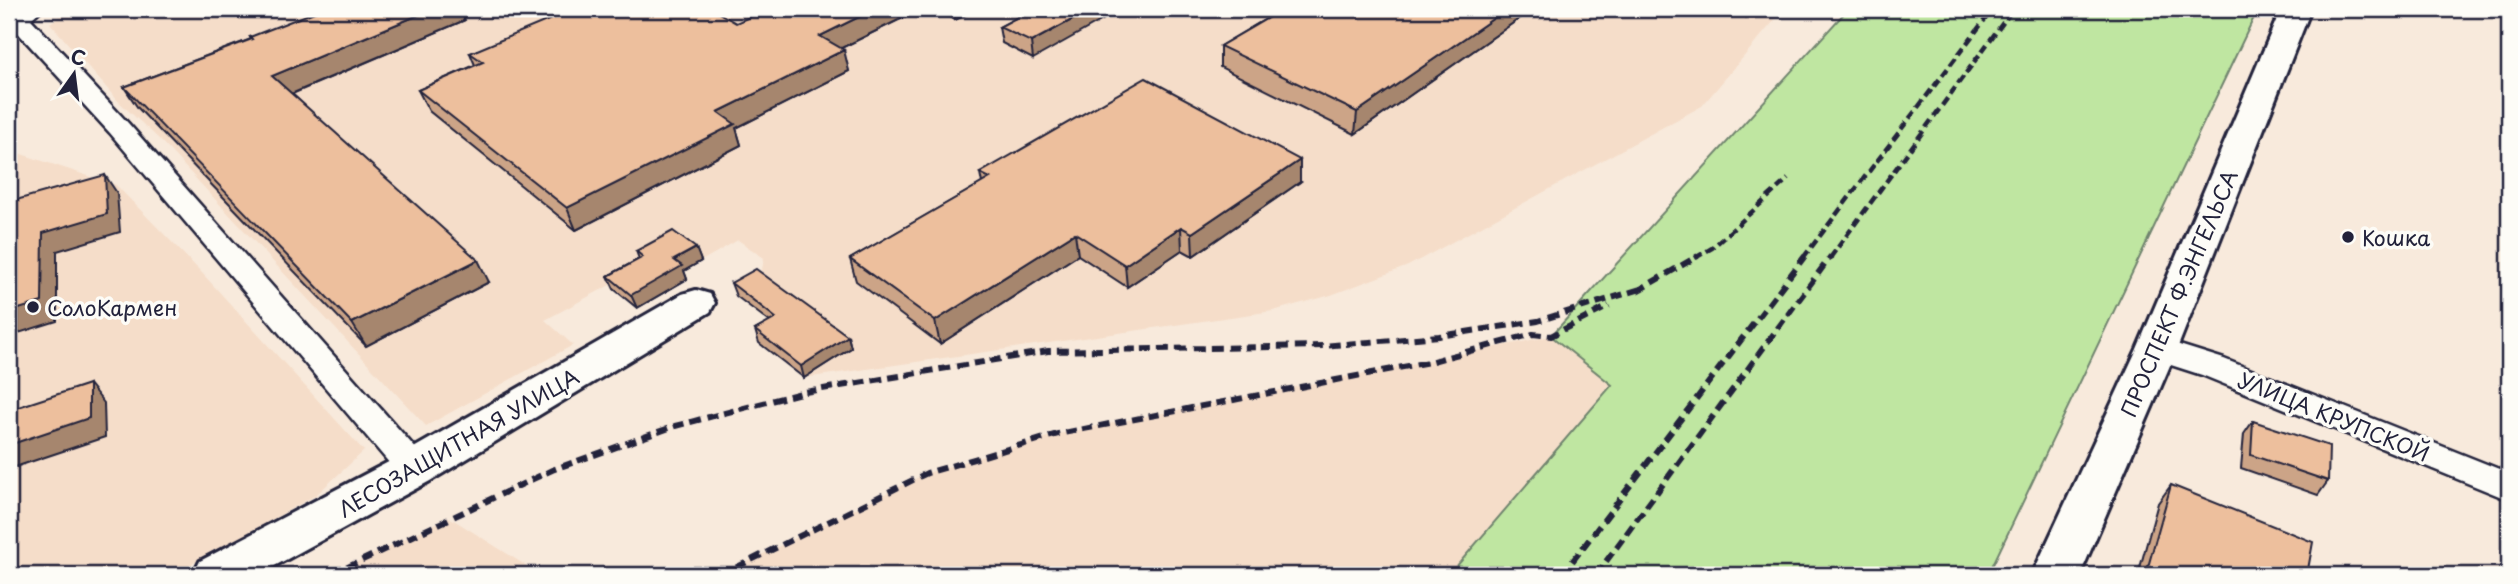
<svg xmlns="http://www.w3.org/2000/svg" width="2518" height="584" font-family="'Playpen Sans',sans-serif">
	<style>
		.built { fill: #f5ddc9 }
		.green { fill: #bfe6a1; stroke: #70846e; stroke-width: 2 }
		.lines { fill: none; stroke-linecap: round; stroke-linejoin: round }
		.street-casing { stroke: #22223b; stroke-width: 5 }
		.secondary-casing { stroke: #22223b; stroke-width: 6 }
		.street { fill: #fdfcf7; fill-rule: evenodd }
		.secondary { fill: #fdfcf7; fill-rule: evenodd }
		.rail-far1 { stroke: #22223b; stroke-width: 4.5; stroke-dasharray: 9 4.5; stroke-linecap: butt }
		.rail { stroke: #22223b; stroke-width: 6; stroke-dasharray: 11 6; stroke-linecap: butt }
		.wall { fill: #cca487; stroke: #22223b; stroke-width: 2 }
		.shaded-wall { fill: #a6866e; stroke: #22223b; stroke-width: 2 }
		.building { fill: #edbf9d; stroke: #22223b; stroke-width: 2 }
		.poi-dot { fill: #22223b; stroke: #fdfcf7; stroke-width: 2.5 }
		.labels { text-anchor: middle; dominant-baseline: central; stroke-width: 7; stroke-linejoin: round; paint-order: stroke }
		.poi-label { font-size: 21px; fill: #22223b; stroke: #fdfcf7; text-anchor: start }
		.street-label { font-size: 21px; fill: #22223b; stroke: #fdfcf7 }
	</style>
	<rect width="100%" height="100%" fill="#f8eadc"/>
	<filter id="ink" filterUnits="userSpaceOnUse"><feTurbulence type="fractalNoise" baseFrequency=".0143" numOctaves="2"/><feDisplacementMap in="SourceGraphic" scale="14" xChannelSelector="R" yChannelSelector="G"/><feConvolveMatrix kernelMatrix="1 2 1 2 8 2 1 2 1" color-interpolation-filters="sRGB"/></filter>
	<g filter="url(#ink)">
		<!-- built -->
		<path class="built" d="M 72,9 L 1784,9 L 1702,106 L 1408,266 L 1331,295 L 1273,311 L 804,378 L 851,348 L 760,281 L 764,258 L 738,240 L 680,273 L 687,279 L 637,308 L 610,285 L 545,320 L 573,345 L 426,426 L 159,139 L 118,101 L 50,23 Z
			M 9,150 L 116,185 L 202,273 L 364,451 L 316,495 L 172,575 L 9,575 Z
			M 1551,336 L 1612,385 L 1449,575 L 721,575 L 927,473 L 1058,434 Z
			M 449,517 L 541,575 L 331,575 Z"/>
		<!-- green -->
		<path class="green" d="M 1848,9 L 2258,9 L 1988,575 L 1449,575 L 1612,385 L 1551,336 Z"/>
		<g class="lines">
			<defs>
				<path id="street" d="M 16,9 L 42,9 L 31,19 L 128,123 L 426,460 L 431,469 L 426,478 L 414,482 L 402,478 L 110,133 L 9,23 L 9,13 Z
					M 2157,338 L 2224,359 L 2509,473 L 2509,500 L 2202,375 L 2146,357 L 2141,349 L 2146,341 Z"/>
				<path id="secondary" d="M 2281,9 L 2311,9 L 2177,349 L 2080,575 L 2032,575 L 2137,349 Z
					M 696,290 L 710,294 L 715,303 L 710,312 L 430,481 L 258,575 L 193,575 L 200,561 L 398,457 L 682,294 Z"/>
			</defs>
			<!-- street casing -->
			<use href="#street" class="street-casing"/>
			<!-- secondary casing -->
			<use href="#secondary" class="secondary-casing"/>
			<!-- street -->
			<use href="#street" class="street"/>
			<!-- secondary -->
			<use href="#secondary" class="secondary"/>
			<!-- rail-far1 -->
			<path class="rail-far1" d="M 1695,258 L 1712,248 L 1788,179
				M 1803,258 L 1993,9
				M 1830,258 L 2013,9"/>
			<!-- rail -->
			<path class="rail" d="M 1637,291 L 1698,256
				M 331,575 L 552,470 L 675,426 L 805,392 L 1048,351 L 1323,346 L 1439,336 L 1538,321 L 1644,288
				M 721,575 L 927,473 L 1058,434 L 1429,362 L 1533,334 L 1551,336 L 1609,306
				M 1562,575 L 1805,256
				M 1596,575 L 1831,256"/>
		</g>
		<!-- wall -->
		<path class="wall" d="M 921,9 L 841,48 L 849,71 L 736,128 L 741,145 L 576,230 L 429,111 L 418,90 L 475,65 L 470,53 L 736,23 Z
			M 933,9 L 978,9 L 955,20 Z
			M 1033,9 L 1033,59 L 1002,43 L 999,27 Z
			M 1283,9 L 1533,9 L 1355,134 L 1220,67 L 1220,46 Z
			M 1726,9 L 1755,9 L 1747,16 Z
			M 2501,9 L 2509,9 L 2509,12 L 2501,10 Z
			M 465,20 L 292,94 L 489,282 L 366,346 L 138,108 L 124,87 L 251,39 L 250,37 Z
			M 2509,76 L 2509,92 L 2507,91 Z
			M 980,173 L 1300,182 L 1193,256 L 1182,250 L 1127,287 L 1078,255 L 940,344 L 856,281 L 850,259 L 982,183 Z
			M 696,248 L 701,261 L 684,271 L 687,279 L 637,308 L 614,289 L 608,276 L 639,259 L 636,251 Z
			M 731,283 L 848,336 L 851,348 L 804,378 L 759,343 L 755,330 L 770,322 L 736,296 Z
			M 2253,421 L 2328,481 L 2318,495 L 2241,468 L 2244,434 Z
			M 2171,485 L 2307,575 L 2138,575 L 2158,503 Z"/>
		<!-- shaded-wall -->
		<path class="shaded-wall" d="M 433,9 L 460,9 L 465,20 L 284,97 L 272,76 Z
			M 875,9 L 921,9 L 825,56 L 820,36 Z
			M 953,9 L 978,9 L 955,20 Z
			M 1092,9 L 1122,9 L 1033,59 L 1031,42 Z
			M 1507,9 L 1533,9 L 1355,134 L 1357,112 Z
			M 1749,9 L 1755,9 L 1747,16 Z
			M 844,50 L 849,71 L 736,128 L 741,145 L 576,230 L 567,208 L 718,112 Z
			M 1300,160 L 1300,182 L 1193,256 L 1192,233 Z
			M 105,175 L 117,193 L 120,232 L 57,251 L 57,321 L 9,336 L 9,312 L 43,233 Z
			M 1181,227 L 1182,250 L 1127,287 L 1125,265 Z
			M 1075,233 L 1078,255 L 940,344 L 935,321 Z
			M 696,248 L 701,261 L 684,271 L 687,279 L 637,308 L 631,295 L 674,260 Z
			M 478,260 L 489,282 L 366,346 L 352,323 Z
			M 848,336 L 851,348 L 804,378 L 801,366 Z
			M 89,384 L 104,403 L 105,437 L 9,469 L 9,445 Z"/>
		<!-- building -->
		<path class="building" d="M 322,9 L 433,9 L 272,76 L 478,260 L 352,323 L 124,87 L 252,39 L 250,37 Z
			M 575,9 L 712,9 L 736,23 L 768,9 L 875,9 L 820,36 L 844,50 L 718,112 L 735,124 L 567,208 L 418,90 L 483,62 L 470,53 Z
			M 1033,9 L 1092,9 L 1031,42 L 999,27 Z
			M 1283,9 L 1507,9 L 1357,112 L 1220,46 Z
			M 1146,78 L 1300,160 L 1192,233 L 1181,227 L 1125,265 L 1075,233 L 935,321 L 850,259 L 990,178 L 980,173 Z
			M 105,175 L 107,214 L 43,233 L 42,302 L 9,312 L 9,202 Z
			M 673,231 L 696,248 L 674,260 L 682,266 L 631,295 L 608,276 L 643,257 L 636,251 Z
			M 756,269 L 848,336 L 801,366 L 755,330 L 776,318 L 731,283 Z
			M 89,384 L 89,418 L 9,445 L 9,410 Z
			M 2253,421 L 2329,446 L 2328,481 L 2251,455 Z
			M 2171,485 L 2313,542 L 2307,575 L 2148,575 L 2146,574 Z"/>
	</g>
	<!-- markers -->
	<g class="poi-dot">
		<circle cx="2348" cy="237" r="7"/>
		<circle cx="33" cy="307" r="7"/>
	</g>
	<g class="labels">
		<!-- poi labels -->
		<g class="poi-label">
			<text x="2362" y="237">Кошка</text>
			<text x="47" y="307">СолоКармен</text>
		</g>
		<!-- street labels -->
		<g class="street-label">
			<text transform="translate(2178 293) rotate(-67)">ПРОСПЕКТ Ф.ЭНГЕЛЬСА</text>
			<text transform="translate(2334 416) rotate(22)">УЛИЦА КРУПСКОЙ</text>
			<text transform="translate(458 442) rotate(-30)">ЛЕСОЗАЩИТНАЯ УЛИЦА</text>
		</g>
	</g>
	<!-- margin -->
	<rect width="2518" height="584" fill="none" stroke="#fdfcf7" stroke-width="35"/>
	<rect x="18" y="18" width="2483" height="549" fill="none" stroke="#22223b" stroke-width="2.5" filter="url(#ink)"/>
	<!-- north arrow -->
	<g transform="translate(74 74) rotate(14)" stroke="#fdfcf7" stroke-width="5" paint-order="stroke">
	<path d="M0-5L12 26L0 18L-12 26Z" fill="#22223b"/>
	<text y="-10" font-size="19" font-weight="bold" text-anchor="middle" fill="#22223b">С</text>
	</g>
</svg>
